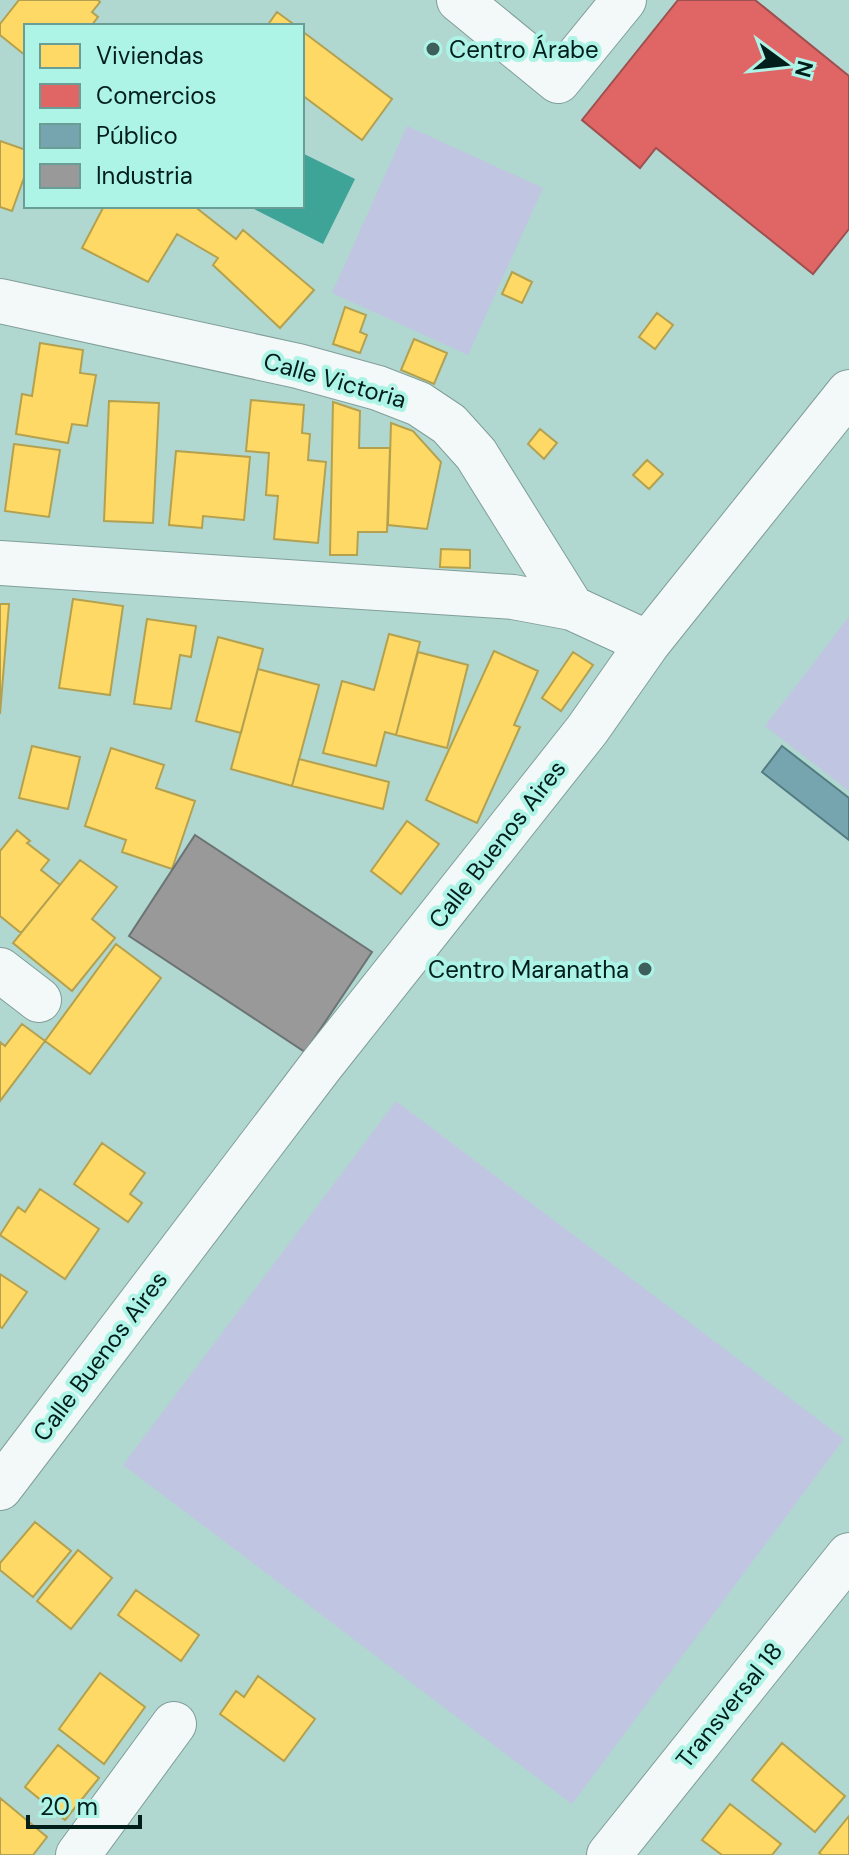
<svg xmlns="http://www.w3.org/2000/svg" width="849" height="1855" font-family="'DM Sans',sans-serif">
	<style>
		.green { fill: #c0c6e2 }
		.water { fill: #3fa498 }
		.homes { fill: #ffd966; stroke: #b3a14f; stroke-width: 2 }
		.shops { fill: #e06666; stroke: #9d504f; stroke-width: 2 }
		.public { fill: #76a5af; stroke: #537c82; stroke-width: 2 }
		.industry { fill: #999; stroke: #6b7473; stroke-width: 2 }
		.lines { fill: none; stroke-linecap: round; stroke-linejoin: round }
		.minor-casing { stroke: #809e99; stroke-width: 46 }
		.minor { stroke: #f3f9f8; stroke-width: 44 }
		.poi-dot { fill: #3e5f5a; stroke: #adf4e7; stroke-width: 3 }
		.labels { text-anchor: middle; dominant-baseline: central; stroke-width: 8; stroke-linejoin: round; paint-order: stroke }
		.poi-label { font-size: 24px; fill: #011e1a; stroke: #adf4e7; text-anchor: start }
		.street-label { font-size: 24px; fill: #011e1a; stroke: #adf4e7 }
	</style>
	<rect width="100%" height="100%" fill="#b0d7d0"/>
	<!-- green -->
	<path class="green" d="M 407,126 L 543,188 L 468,355 L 332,293 Z
		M 848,618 L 849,618 L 849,791 L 765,726 Z
		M 396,1101 L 844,1439 L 572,1804 L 123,1465 Z"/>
	<!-- water -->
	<path class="water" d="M 302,153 L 355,179 L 323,244 L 248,206 L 302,206 Z"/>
	<!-- homes -->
	<path class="homes" d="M 19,0 L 98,0 L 100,2 L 92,12 L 98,17 L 91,26 L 26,26 L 26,56 L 0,35 L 0,24 Z
		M 277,12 L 296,26 L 267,26 Z
		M 302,31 L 392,99 L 362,140 L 302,95 Z
		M 0,141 L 26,150 L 26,172 L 12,211 L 0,207 Z
		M 104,206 L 194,206 L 236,239 L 243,230 L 314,290 L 280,328 L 213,265 L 218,258 L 177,234 L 148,282 L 82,248 Z
		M 512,272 L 532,282 L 522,303 L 502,294 Z
		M 345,307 L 366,315 L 360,332 L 367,335 L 360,353 L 333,344 Z
		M 657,313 L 673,325 L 655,349 L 639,337 Z
		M 414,339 L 447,353 L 434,384 L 401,370 Z
		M 40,343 L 83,350 L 80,373 L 96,375 L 87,426 L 72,424 L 68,443 L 16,434 L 22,394 L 32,396 Z
		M 251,400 L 304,405 L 302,433 L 310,434 L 308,460 L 326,462 L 318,543 L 274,539 L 278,496 L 266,495 L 269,453 L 246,451 Z
		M 109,401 L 159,403 L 153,523 L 104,521 Z
		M 333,402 L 360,411 L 359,448 L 390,448 L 387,532 L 358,532 L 357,555 L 330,555 Z
		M 391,423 L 413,431 L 441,462 L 427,529 L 388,525 Z
		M 540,429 L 557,443 L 544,459 L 528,444 Z
		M 14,444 L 60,450 L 49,517 L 5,511 Z
		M 176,451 L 250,457 L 244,520 L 203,516 L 202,528 L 169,525 Z
		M 647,460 L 663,474 L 649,489 L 633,475 Z
		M 441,549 L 470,550 L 470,568 L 440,567 Z
		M 73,599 L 123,606 L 110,695 L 59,688 Z
		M 0,604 L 9,604 L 0,714 Z
		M 147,619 L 196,626 L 191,657 L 180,655 L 171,709 L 134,704 Z
		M 389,634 L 420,642 L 396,735 L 385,732 L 376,766 L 323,753 L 342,681 L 374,690 Z
		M 218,637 L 263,649 L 241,733 L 196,721 Z
		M 494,651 L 538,671 L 514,725 L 520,727 L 477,823 L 426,800 Z
		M 418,652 L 468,665 L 447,748 L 396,735 Z
		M 573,652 L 593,665 L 561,711 L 542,698 Z
		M 258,669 L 319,685 L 292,786 L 231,769 Z
		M 32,746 L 80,757 L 68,809 L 19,798 Z
		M 111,748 L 164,765 L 156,788 L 195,801 L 172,869 L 122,852 L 126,840 L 85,826 Z
		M 299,759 L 389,782 L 383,809 L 292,786 Z
		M 407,821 L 439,844 L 401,894 L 371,871 Z
		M 17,830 L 30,841 L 27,843 L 49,860 L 41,870 L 60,885 L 21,933 L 0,916 L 0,851 Z
		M 80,860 L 117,887 L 92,919 L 115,938 L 72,991 L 13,943 Z
		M 116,944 L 161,978 L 90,1074 L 45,1041 Z
		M 22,1024 L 45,1041 L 0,1101 L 0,1042 L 5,1046 Z
		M 102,1143 L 145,1173 L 130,1194 L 142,1203 L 128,1222 L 74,1184 Z
		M 40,1189 L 99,1229 L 65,1279 L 0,1235 L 18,1207 L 25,1212 Z
		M 0,1274 L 27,1292 L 2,1328 L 0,1327 Z
		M 35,1522 L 71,1551 L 33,1597 L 0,1570 L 0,1563 Z
		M 78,1550 L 112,1578 L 71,1629 L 37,1601 Z
		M 136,1590 L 199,1635 L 181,1661 L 118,1615 Z
		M 100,1673 L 145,1707 L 104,1764 L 59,1729 Z
		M 258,1676 L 315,1719 L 284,1761 L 220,1714 L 236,1691 L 244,1697 Z
		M 782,1743 L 845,1796 L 815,1832 L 752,1780 Z
		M 58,1745 L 99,1778 L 65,1820 L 25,1787 Z
		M 0,1798 L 47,1837 L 33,1855 L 0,1855 Z
		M 730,1804 L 781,1844 L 772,1855 L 722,1855 L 702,1840 Z
		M 849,1816 L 849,1855 L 822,1855 L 819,1853 Z"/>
	<!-- shops -->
	<path class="shops" d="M 678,0 L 755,0 L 849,76 L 849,229 L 813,274 L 656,148 L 640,168 L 582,120 Z"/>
	<!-- public -->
	<path class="public" d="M 782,746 L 849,798 L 849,840 L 762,772 Z"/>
	<!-- industry -->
	<path class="industry" d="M 195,835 L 372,952 L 305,1052 L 129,936 Z"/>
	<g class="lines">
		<defs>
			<path id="minor" d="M 459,0 L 558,81 L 624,0
				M 0,301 L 298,366 L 378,388 L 419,404 L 449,424 L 476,454 L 572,608
				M 0,563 L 513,597 L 572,608 L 648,643
				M 0,970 L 39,1000
				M 0,1488 L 320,1067 L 587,730 L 648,643 L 849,392
				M 78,1855 L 174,1724
				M 609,1855 L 849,1555"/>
		</defs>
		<!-- minor casing -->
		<use href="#minor" class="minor-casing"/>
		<!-- minor -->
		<use href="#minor" class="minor"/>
	</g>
	<!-- markers -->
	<g class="poi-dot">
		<circle cx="433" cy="49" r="8"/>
		<circle cx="645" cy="969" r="8"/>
	</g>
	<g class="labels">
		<!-- poi labels -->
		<g class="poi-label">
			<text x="449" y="49">Centro Árabe</text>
			<text x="629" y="969" text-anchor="end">Centro Maranatha</text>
		</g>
		<!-- street labels -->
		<g class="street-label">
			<text transform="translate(335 380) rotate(16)">Calle Victoria</text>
			<text transform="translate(497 844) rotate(-52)">Calle Buenos Aires</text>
			<text transform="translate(100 1356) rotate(-53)">Calle Buenos Aires</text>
			<text transform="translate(729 1705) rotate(-51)">Transversal 18</text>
		</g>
	</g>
	<!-- legend -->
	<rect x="24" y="24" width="280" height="184" fill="#adf4e7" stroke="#689e95" stroke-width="2"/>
	<rect x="40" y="44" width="40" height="24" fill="#ffd966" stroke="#689e95" stroke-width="2"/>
	<text x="96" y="64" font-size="24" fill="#011e1a">Viviendas</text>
	<rect x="40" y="84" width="40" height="24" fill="#e06666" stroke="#689e95" stroke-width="2"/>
	<text x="96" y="104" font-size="24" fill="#011e1a">Comercios</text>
	<rect x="40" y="124" width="40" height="24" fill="#76a5af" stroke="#689e95" stroke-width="2"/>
	<text x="96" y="144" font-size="24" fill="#011e1a">Público</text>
	<rect x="40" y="164" width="40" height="24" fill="#999999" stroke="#689e95" stroke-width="2"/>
	<text x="96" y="184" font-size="24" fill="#011e1a">Industria</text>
	<!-- north arrow -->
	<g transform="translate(785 64) rotate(105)" stroke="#adf4e7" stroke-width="6" paint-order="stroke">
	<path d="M0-6L14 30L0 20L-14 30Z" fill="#011e1a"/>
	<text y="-12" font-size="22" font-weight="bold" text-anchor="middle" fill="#011e1a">N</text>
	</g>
	<!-- scale -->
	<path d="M28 1815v12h112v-12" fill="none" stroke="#011e1a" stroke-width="4"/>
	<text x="40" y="1815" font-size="24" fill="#011e1a" stroke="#adf4e7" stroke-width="6" paint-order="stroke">20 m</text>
</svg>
